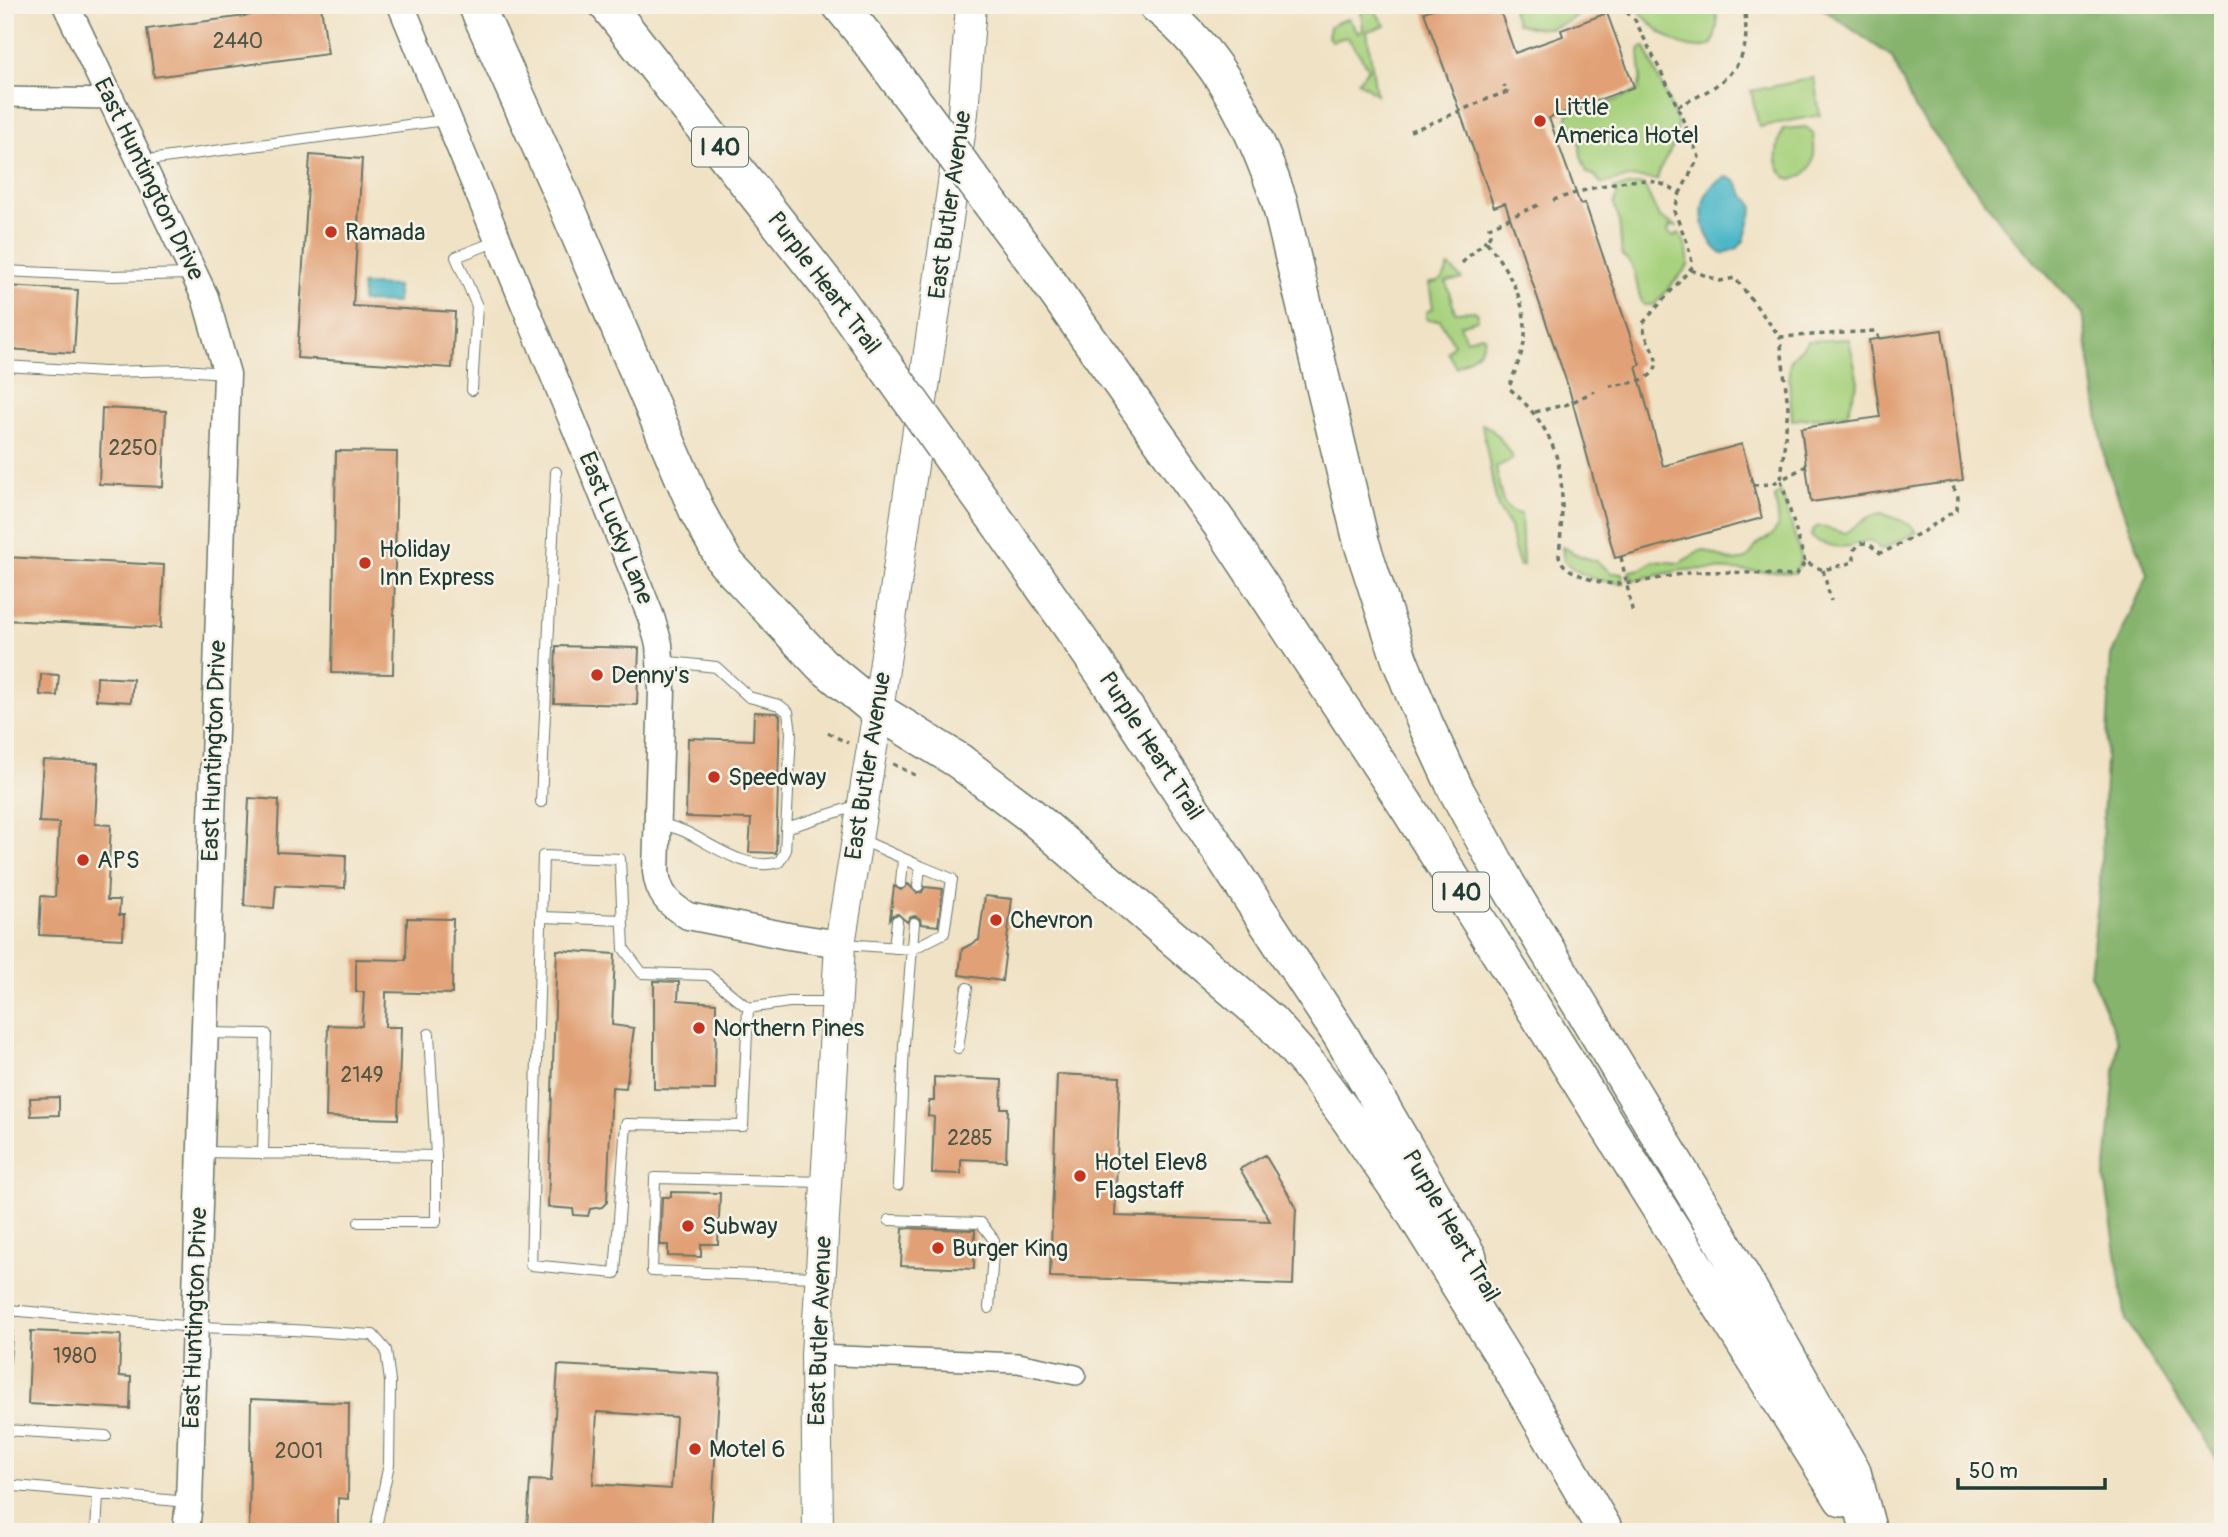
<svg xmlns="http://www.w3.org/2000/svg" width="2228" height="1537" font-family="Pangolin,sans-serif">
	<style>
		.green { fill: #a8d27e; stroke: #648859; stroke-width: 2 }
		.forest { fill: #86b46d; stroke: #527850; stroke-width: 2 }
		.water { fill: #4cb7c8; stroke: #367a7e; stroke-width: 2 }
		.building { fill: #e1a075; fill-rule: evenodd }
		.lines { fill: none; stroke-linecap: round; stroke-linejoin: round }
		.lane-casing { stroke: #687767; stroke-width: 12 }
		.street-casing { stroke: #687767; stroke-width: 22 }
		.secondary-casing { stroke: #687767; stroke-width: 29 }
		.primary-casing { stroke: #687767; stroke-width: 32 }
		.highway-casing { stroke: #687767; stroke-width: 38 }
		.path { stroke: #687767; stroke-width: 3.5; stroke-dasharray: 5 5; stroke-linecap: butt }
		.lane { stroke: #fff; stroke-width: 10 }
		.street { stroke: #fff; stroke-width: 19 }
		.secondary { stroke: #fff; stroke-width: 26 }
		.primary { stroke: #fff; stroke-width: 30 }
		.highway { stroke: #fff; stroke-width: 35 }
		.highway-bridge-casing { stroke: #687767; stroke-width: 38; stroke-linecap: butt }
		.highway-bridge { stroke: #fff; stroke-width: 35 }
		.poi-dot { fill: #c8321e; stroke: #f7f3e8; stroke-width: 2.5 }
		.labels { text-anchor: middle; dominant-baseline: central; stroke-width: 5; stroke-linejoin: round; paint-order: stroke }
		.number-label { font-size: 21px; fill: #505644 }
		.shield { fill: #f7f3e8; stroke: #60746a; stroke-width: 2 }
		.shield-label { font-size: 23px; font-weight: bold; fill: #1f3d34 }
		.poi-label { font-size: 24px; fill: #1f3d34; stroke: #f7f3e8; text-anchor: start }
		.street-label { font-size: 24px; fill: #1f3d34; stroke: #f7f3e8 }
	</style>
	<rect width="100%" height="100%" fill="#f7f3e8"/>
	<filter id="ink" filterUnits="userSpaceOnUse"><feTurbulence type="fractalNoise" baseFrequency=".0143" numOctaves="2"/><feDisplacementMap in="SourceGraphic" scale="14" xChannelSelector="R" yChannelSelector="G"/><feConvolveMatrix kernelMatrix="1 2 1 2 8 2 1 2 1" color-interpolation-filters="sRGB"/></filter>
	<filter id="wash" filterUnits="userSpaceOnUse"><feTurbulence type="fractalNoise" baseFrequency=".00686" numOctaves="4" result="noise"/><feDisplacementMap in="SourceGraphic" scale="28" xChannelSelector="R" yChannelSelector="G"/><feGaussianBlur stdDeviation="1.57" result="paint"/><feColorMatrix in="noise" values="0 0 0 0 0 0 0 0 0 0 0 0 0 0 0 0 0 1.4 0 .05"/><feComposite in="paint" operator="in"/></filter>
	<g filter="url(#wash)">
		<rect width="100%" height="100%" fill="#f0e2c5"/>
		<!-- green -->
		<path class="green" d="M 1366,5 L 1374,9 L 1385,26 L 1367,31 L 1376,94 L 1358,81 L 1369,68 L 1347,37 L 1332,41 L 1328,37 L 1330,27 L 1338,22 L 1349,19 L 1358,33 L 1363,31 L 1361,10 Z
			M 1515,5 L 1588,5 C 1568,27 1544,34 1517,23 L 1512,10 Z
			M 1634,5 L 1712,5 C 1720,18 1718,30 1712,44 C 1684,59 1651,26 1634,5 Z
			M 1645,47 L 1677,121 C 1681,146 1661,157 1657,180 L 1630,177 L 1602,184 L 1594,175 L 1587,173 L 1581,156 L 1579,138 L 1568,122 L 1567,115 L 1574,109 L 1596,108 L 1638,91 L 1641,76 L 1639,52 L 1640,48 Z
			M 1814,78 L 1820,115 L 1759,127 L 1751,91 Z
			M 1806,127 L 1813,133 C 1816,155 1816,174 1791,180 C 1771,170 1776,146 1783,129 Z
			M 1641,184 L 1645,187 L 1659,217 L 1676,226 L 1669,227 L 1668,233 L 1674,236 L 1679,233 C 1686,242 1689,255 1688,266 L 1654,305 L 1644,305 C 1633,290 1641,267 1622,256 L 1619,219 L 1614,205 L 1617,195 L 1614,188 Z
			M 1449,266 L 1462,279 L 1446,282 L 1455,312 L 1475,311 L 1478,314 L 1477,320 L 1460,325 L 1466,340 L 1480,335 L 1485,336 C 1483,353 1469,358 1456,367 L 1447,352 L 1454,344 L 1440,320 L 1428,320 L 1426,317 L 1426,312 L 1433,308 L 1429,283 C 1443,283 1444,278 1449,266 Z
			M 1849,339 L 1858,382 L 1847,414 L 1792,420 C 1792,408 1787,373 1790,363 C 1793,353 1804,350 1807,341 Z
			M 1482,424 C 1496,429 1506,447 1513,459 L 1496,467 C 1500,485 1498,512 1521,514 L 1523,566 L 1520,566 L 1514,549 L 1510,527 L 1498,507 L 1494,490 Z
			M 1781,492 L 1801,556 L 1799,566 L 1794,573 L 1707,569 L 1683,570 L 1633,580 L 1629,571 L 1642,569 L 1653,561 L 1680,563 L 1702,550 C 1719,554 1728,565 1746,559 C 1751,555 1753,550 1757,545 C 1761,541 1767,539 1772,535 C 1784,523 1775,509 1775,496 Z
			M 1881,513 C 1892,517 1910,522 1917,532 L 1880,550 C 1870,533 1863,543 1850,546 C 1837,548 1820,545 1811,536 L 1813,530 L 1818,526 L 1845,533 L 1869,517 Z
			M 1562,547 L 1580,556 L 1596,561 L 1612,573 L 1622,573 L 1624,583 C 1602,583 1579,576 1564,561 Z"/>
		<!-- forest -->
		<path class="forest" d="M 1817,5 L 2223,5 L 2223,1469 L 2126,1321 L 2105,1178 L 2118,1040 L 2090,974 L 2100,883 L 2111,656 L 2148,575 L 2105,462 L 2083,314 L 2009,233 L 1914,108 L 1892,57 Z"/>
		<!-- water -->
		<path class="water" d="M 1727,177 L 1737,182 L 1745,197 L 1750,200 L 1753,208 L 1744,241 L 1738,248 L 1722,254 C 1697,237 1693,187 1727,177 Z
			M 362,285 L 397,286 L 397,303 L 362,302 Z"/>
		<g id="blocks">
			<!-- building -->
			<path class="building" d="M 1443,5 L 1498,5 L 1515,53 L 1563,36 L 1561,30 L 1607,13 L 1634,87 L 1549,118 L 1580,204 L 1585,203 L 1640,365 L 1636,366 L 1663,466 L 1742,444 L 1762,518 L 1615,558 L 1569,389 L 1505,203 L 1494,207 L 1424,12 Z
				M 321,6 L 328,54 L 154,77 L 147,29 Z
				M 310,155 L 362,159 L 353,306 L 455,312 L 452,368 L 297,358 Z
				M 5,286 L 78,290 L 74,353 L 5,349 Z
				M 1942,330 L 1963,480 L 1811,502 L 1801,428 L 1880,417 L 1869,340 Z
				M 102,408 L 166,411 L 163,487 L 99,484 Z
				M 336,451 L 397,452 L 393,674 L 332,673 Z
				M 5,557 L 164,565 L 161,628 L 5,620 Z
				M 556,646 L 639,648 L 637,705 L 554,703 Z
				M 41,674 L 59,675 L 57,696 L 40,695 Z
				M 97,677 L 133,679 L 131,702 L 96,700 Z
				M 754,712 L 777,713 L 780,716 L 776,853 L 749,852 L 751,819 L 686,817 L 688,738 L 753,740 Z
				M 43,760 L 98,763 L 95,824 L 111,825 L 107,900 L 120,900 L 119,915 L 124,915 L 123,939 L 39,935 L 41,896 L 55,897 L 59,823 L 39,822 Z
				M 249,798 L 279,800 L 277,852 L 346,855 L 345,888 L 276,885 L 274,908 L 244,906 Z
				M 908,884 L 917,893 L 922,892 L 925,887 L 943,889 L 938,926 L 921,924 L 920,919 L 915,916 L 910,917 L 907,922 L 898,914 L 893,915 L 890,919 L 894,886 L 901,890 Z
				M 985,896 L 1012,899 L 1002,981 L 959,975 L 962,949 L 979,940 Z
				M 407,918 L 453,919 L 452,994 L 386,992 L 385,1027 L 401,1027 L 398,1119 L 326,1117 L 328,1025 L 362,1026 L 364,992 L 356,992 L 356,959 L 406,960 Z
				M 557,950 L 615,954 L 612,1025 L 634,1028 L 626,1088 L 612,1087 L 607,1202 L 602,1207 L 590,1209 L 588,1216 L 574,1215 L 573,1209 L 548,1207 Z
				M 654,981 L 679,982 L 678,1000 L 716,1003 L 715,1090 L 654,1089 Z
				M 1057,1074 L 1120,1077 L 1115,1216 L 1270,1221 L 1240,1169 L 1265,1155 L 1296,1207 L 1293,1285 L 1050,1277 Z
				M 934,1077 L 1002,1080 L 1001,1108 L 1008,1108 L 1006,1161 L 961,1159 L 961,1174 L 932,1173 L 934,1117 L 928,1116 L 929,1101 L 934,1101 Z
				M 59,1097 L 59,1115 L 31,1116 L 30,1098 Z
				M 671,1192 L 720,1193 L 718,1244 L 701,1244 L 701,1257 L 668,1256 L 668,1245 L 660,1245 L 662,1197 L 671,1197 Z
				M 903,1228 L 975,1230 L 974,1269 L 901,1266 Z
				M 31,1331 L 121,1335 L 119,1376 L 131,1377 L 130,1409 L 28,1404 Z
				M 558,1365 L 720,1374 L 711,1532 L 589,1532 L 527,1528 L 530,1480 L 551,1481 ZM 597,1412 L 676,1417 L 671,1489 L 593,1484 Z
				M 251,1399 L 349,1403 L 348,1499 L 338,1498 L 338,1532 L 249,1530 Z"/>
		</g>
	</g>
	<g filter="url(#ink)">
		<use href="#blocks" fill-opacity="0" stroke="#687767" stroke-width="2"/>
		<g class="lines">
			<defs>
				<path id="lane" d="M 141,161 L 445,120
					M 5,271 L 112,276 L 190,274
					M 5,366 L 104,372 L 183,370 L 225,373
					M 472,390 L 477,306 L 456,257 L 497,241
					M 541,802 L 556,472
					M 659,823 C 668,826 677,828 686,832 C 713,845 747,872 779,862 L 785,852 L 791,732 L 788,712 L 779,705 L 749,697 L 716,667 L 661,661
					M 786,828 L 859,805
					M 862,840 L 920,866 L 918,886
					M 901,883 L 903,859
					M 542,917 L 623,920
					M 845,944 L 912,949 L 944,933 L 952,879 L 920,866
					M 894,948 L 897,921
					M 748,1008 L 708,975 L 642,973 L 624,949 L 620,859 L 543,856 L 531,1265 L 615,1273 L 626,1124 L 743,1126 L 748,1008 L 789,1002 L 833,1002
					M 205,1033 L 266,1034 L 263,1154
					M 958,1048 L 967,988
					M 201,1152 L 436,1156 L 429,1034
					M 898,1185 L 904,1045 L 914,923
					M 889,1220 L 981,1223 L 994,1240 L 989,1308
					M 359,1222 L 436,1222 L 436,1156
					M 816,1277 L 652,1271 L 655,1178 L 823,1182
					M 5,1361 L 9,1310 L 194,1327 L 293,1330 L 373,1335 L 386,1350 L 390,1382 L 389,1464 L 375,1532
					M 5,1430 L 106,1436
					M 5,1485 L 188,1502
					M 96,1532 L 98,1494"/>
				<path id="street" d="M 5,97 L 111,99
					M 816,1355 L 1018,1363 L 1076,1375"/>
				<path id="secondary" d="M 66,5 L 205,297 L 227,374 L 189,1502 L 186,1532
					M 401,5 L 594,473 L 651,617 L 659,644 L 662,691 L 656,871 C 658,894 669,905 688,916 L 788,936 L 840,944"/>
				<path id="primary" d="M 818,1532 L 816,1355 L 840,944 L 878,711 L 963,113 L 971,5"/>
				<path id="highway" d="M 476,5 L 560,191 L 698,513 L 725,562 L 822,665 L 878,711 L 959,761 L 1029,814 L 1271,1022 L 1308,1064 L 1346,1115 L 1410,1207 L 1514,1374 L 1606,1532
					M 607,5 L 832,291
					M 840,5 L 866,37
					M 1156,5 C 1220,55 1253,125 1279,200 L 1361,541 L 1399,658 L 1425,723 L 1456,790 L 1508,885 L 1720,1237 L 1853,1472 L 1869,1532
					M 1038,267 L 1222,527 L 1406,805 L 1842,1499
					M 1001,527 L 1105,676 L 1341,1036 L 1469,1257"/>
			</defs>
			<!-- lane casing -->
			<use href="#lane" class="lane-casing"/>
			<!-- street casing -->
			<use href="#street" class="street-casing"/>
			<!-- secondary casing -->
			<use href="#secondary" class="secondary-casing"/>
			<!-- primary casing -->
			<use href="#primary" class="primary-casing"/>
			<!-- highway casing -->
			<use href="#highway" class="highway-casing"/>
			<!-- path -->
			<path class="path" d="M 1619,5 L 1635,20 L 1670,90 L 1699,157 L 1680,193
				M 1678,106 C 1704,94 1740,77 1745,44 C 1747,32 1745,18 1745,5
				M 1410,131 C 1443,120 1474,103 1507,92 L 1504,85
				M 1553,200 C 1580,192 1627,175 1655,182 C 1664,184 1672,189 1680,193 L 1674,211 L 1687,242 L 1693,266 L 1643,323 C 1644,334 1647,339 1652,349 C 1669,381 1630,383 1610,386
				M 1538,205 L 1489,227 L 1490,235 L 1486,241 C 1506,267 1527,301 1525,335 C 1524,352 1514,372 1509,388 C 1568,440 1565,484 1559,556 C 1562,566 1569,570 1578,574 C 1619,596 1658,574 1700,572 C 1731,571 1762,574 1793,576 L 1797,574 L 1805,562 L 1823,570 L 1854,562 L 1854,550 L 1861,543 L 1869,544 L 1880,553 L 1886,551 L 1926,530 L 1957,509 L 1958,497 L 1951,482
				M 1462,263 L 1486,240
				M 1691,270 L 1720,281 L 1735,278 L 1780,337 L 1875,331 L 1880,339
				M 1535,412 L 1568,404 L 1595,391
				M 1753,485 L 1771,484 L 1781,480 L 1788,407 L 1780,337
				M 1621,557 L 1633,614
				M 1805,562 L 1781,480 L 1806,466
				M 1823,570 L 1831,601
				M 828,733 L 848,743
				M 893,764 L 915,775"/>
			<!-- lane -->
			<use href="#lane" class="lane"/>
			<!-- street -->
			<use href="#street" class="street"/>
			<!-- secondary -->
			<use href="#secondary" class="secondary"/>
			<!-- primary -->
			<use href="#primary" class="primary"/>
			<!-- highway -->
			<use href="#highway" class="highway"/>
			<defs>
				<path id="highway-bridge" d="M 866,37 L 1038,267
					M 832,291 L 1001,527"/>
			</defs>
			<!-- highway-bridge casing -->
			<use href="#highway-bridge" class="highway-bridge-casing"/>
			<!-- highway-bridge -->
			<use href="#highway-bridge" class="highway-bridge"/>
		</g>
	</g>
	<!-- markers -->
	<g class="poi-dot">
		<circle cx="1540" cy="121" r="7"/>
		<circle cx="331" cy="232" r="7"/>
		<circle cx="365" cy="563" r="7"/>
		<circle cx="597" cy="675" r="7"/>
		<circle cx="714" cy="777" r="7"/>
		<circle cx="83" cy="860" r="7"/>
		<circle cx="996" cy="920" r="7"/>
		<circle cx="699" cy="1028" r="7"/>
		<circle cx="1080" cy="1176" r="7"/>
		<circle cx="688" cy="1226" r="7"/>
		<circle cx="938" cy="1248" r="7"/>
		<circle cx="695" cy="1449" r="7"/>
	</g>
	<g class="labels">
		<!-- number labels -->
		<g class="number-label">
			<text x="238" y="41">2440</text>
			<text x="133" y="448">2250</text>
			<text x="362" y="1075">2149</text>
			<text x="970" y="1138">2285</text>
			<text x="75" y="1356">1980</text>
			<text x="299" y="1451">2001</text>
		</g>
		<!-- shield labels -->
		<g class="shield">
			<rect x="692" y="127.5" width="56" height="39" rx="5"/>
			<rect x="1433" y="872.5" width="56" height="39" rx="5"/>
		</g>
		<g class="shield-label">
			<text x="720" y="147">I 40</text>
			<text x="1461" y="892">I 40</text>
		</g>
		<!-- poi labels -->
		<g class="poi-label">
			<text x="1554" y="107">Little<tspan x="1554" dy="28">America Hotel</tspan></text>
			<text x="345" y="232">Ramada</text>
			<text x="379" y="549">Holiday<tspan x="379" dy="28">Inn Express</tspan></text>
			<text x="611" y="675">Denny's</text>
			<text x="728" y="777">Speedway</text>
			<text x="97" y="860">APS</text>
			<text x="1010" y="920">Chevron</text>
			<text x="713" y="1028">Northern Pines</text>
			<text x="1094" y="1162">Hotel Elev8<tspan x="1094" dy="28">Flagstaff</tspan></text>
			<text x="702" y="1226">Subway</text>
			<text x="952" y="1248">Burger King</text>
			<text x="709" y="1449">Motel 6</text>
		</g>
		<!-- street labels -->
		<g class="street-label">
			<text transform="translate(149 179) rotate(64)">East Huntington Drive</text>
			<text transform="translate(950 205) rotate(-82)">East Butler Avenue</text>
			<text transform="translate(824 283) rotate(53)">Purple Heart Trail</text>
			<text transform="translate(616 528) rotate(68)">East Lucky Lane</text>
			<text transform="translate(1151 746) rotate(57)">Purple Heart Trail</text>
			<text transform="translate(214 751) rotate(-88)">East Huntington Drive</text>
			<text transform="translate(868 766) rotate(-81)">East Butler Avenue</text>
			<text transform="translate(1451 1226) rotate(60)">Purple Heart Trail</text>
			<text transform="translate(195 1318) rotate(-88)">East Huntington Drive</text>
			<text transform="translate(820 1331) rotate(-88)">East Butler Avenue</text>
		</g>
	</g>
	<!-- margin -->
	<rect width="2228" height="1537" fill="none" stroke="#f7f3e8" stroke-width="28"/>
	<!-- scale -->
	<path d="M1958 1478v10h147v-10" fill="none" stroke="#1f3d34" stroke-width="3.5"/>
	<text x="1969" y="1478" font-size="21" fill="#1f3d34" stroke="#f7f3e8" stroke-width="5" paint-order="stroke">50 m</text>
</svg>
